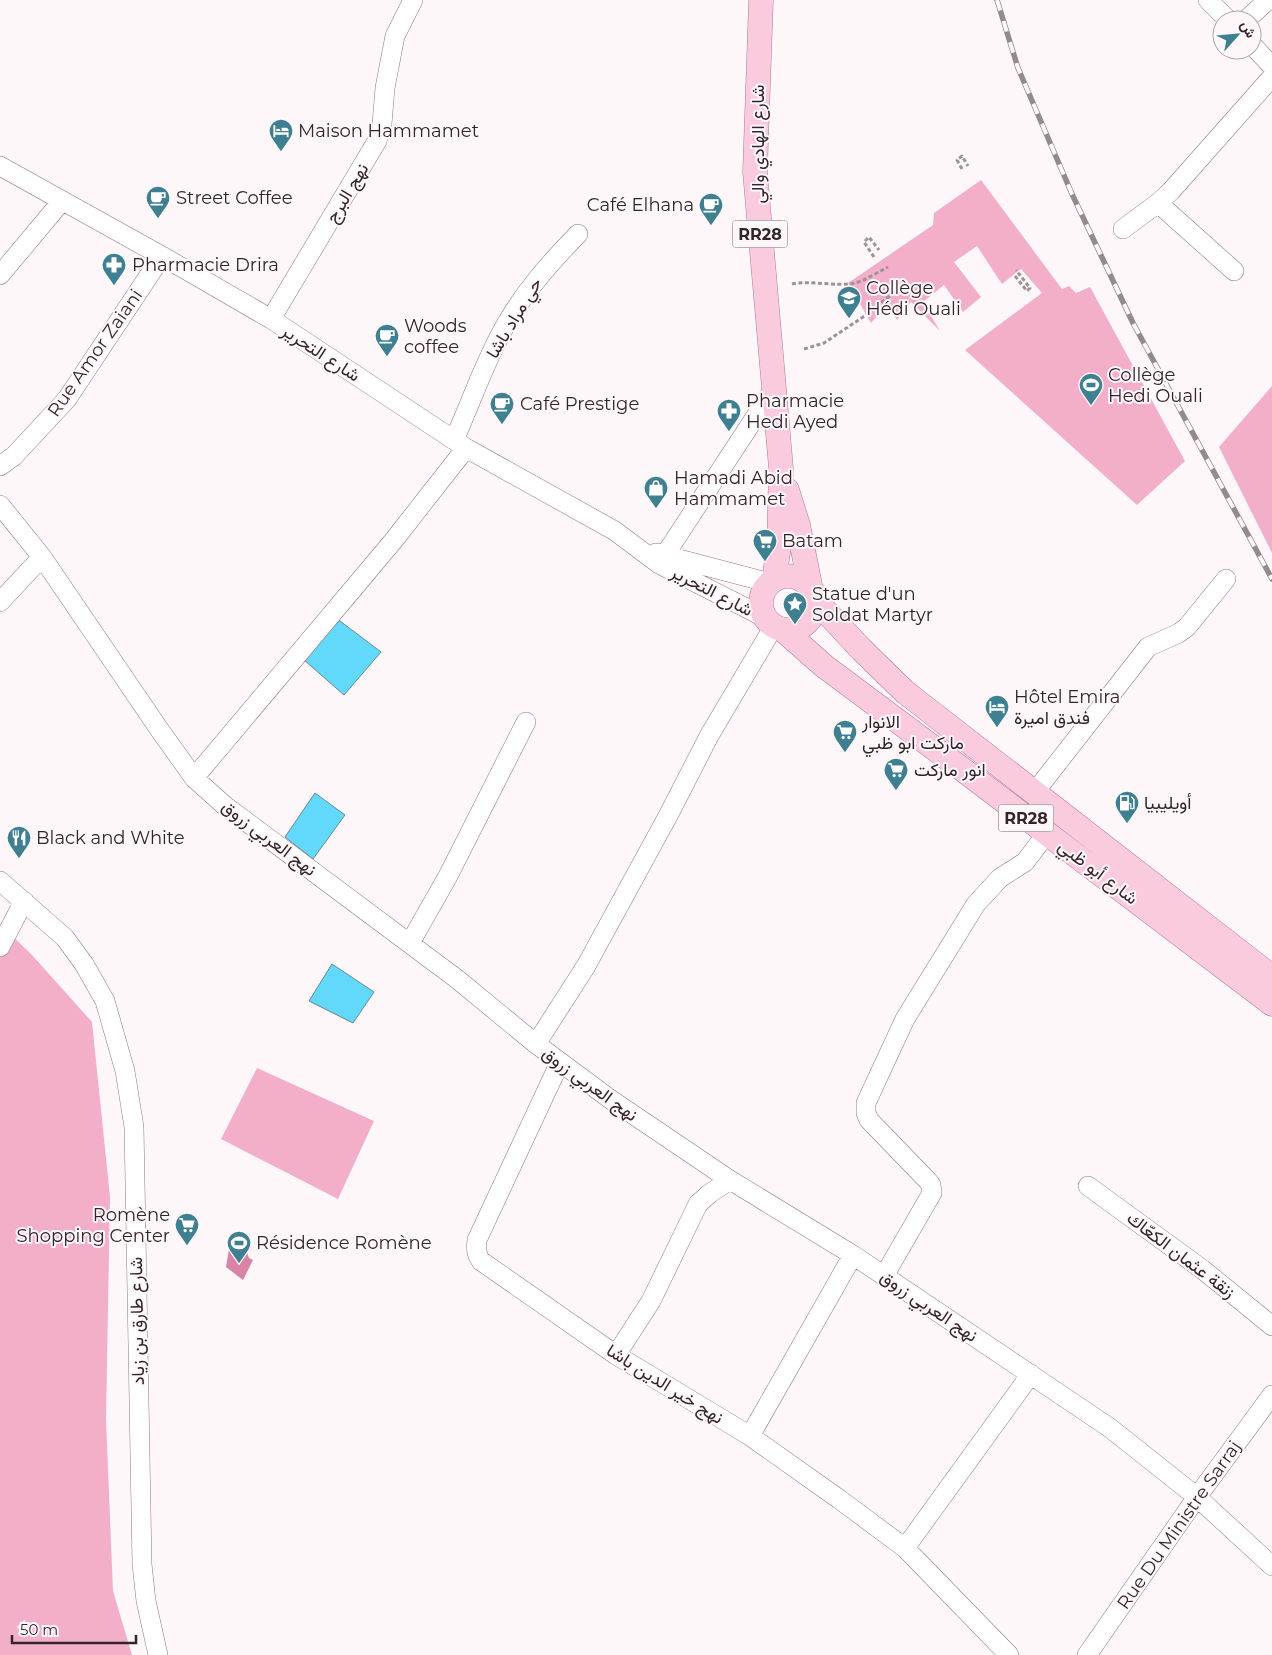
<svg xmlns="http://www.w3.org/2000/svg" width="1272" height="1655" font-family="Montserrat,Vazirmatn,sans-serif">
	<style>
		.green { fill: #f3afca }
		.water { fill: #da83a8 }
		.building { fill: #62d8fb; stroke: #668994 }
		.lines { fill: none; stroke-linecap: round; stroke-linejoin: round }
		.minor-casing { stroke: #947581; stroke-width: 20 }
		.major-casing { stroke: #b17b91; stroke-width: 25 }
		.path { stroke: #9c9396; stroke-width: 3; stroke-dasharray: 4 2.5; stroke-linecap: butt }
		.minor { stroke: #fff; stroke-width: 19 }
		.major { stroke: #facbdf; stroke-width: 24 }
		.rail-casing { stroke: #948a8d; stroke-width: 5.5 }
		.rail { stroke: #fef7f9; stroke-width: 4; stroke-dasharray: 11; stroke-linecap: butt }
		.labels { text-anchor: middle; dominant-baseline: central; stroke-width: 4; stroke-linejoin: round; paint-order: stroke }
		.shield { fill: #fef7f9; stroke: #6f6468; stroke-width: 1 }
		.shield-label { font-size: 16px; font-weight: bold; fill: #32252a }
		.poi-label { font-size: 18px; fill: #32252a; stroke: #fef7f9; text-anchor: start }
		.street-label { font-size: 18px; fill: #32252a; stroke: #fef7f9 }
	</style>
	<rect width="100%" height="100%" fill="#fef7f9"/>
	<!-- green -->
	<path class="green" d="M 981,180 L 1062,289 L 1069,286 L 1076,293 L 1090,287 L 1185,461 L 1137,505 L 965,350 L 1042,293 L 1021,269 L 1002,284 L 977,246 L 954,262 L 981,297 L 963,312 L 944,285 L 923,302 L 940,331 L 911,302 L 897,320 L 887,305 L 871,323 L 848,283 L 933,225 L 934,213 Z
		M 1272,386 L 1272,553 L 1219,447 Z
		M 0,924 L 32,955 L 92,1022 L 110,1197 L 106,1419 L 113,1591 L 132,1655 L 0,1655 Z
		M 257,1068 L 374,1121 L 338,1199 L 221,1139 Z"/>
	<!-- water -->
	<path class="water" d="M 236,1242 L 244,1244 L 249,1258 L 253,1260 L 243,1280 L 226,1267 L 229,1249 L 237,1254 Z"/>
	<!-- building -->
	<path class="building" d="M 336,618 L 381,652 L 344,695 L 303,659 Z
		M 315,793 L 345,815 L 313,859 L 285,837 Z
		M 332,964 L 374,992 L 353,1023 L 309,1001 Z"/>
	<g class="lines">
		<defs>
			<path id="minor" d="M 1208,0 L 1228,20
				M 1246,20 L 1268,0
				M 1252,45 L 1272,66
				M 0,166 L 162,256 L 271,319 L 466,448 L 615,531 L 659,564 L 766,618
				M 1158,203 L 1234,271
				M 1123,229 L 1158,203 L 1171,191 L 1272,77
				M 0,275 L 62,201
				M 271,319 L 377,141 L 382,124 L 385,88 L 395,36 L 413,0
				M 454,440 C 471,403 484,363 504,328 C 523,293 550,263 578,234
				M 0,466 L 14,456 L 67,399 L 162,256
				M 0,505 L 42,557 L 159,729 L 194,778 L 224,805 L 457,979 L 536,1044 L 610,1099 L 730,1180 L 853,1255 L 1110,1428 L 1197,1497 L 1272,1566
				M 656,553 L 770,583
				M 659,564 L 773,390
				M 0,602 L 42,557
				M 194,778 L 394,540 L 466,448
				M 1034,793 L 1148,647 L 1179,633 L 1187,627 L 1226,579
				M 0,881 L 65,938 L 84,964 L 105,1001 L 125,1071 L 134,1127 L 142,1564 L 146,1601 L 158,1655
				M 410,943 L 448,876 L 526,722
				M 0,947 L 24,901
				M 536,1044 L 586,966 L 669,814 L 709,736 L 774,626
				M 560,1062 L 477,1240 C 476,1248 476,1254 481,1261 L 616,1355 L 750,1436 L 839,1499 L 905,1548 L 1009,1655
				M 1088,1186 L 1202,1269 L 1272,1326
				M 884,1276 L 932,1193 L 931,1185 L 928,1181 L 869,1120 L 866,1113 L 866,1103 L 905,1019 L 976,904 L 1000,878 L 1025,862 L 1047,833
				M 616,1355 L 651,1301 L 698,1204 L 709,1194 L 730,1180
				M 750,1436 L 853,1255
				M 905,1548 L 1031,1374
				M 1087,1655 L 1197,1497 L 1272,1395"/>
			<path id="major" d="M 761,0 L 755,172 L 781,468 L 779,546 L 774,580
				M 787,490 L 798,525 L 811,590
				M761 603a27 27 0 1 1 54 0a27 27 0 1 1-54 0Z
				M 815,600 L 862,650 L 905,692 L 1272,977
				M 782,629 L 824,666 L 962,769 L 1272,1004"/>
		</defs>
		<!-- minor casing -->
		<use href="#minor" class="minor-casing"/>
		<!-- major casing -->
		<use href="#major" class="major-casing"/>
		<!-- path -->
		<path class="path" d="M 962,169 L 957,160 L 962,156 L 968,166
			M 874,257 L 864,242 L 869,237 L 879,250
			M 1015,276 L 1027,291 L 1030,288 L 1016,270
			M 792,284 C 812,280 834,287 855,283 C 866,280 878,272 888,267
			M 804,349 L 824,343 L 866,315 L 902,286"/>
		<!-- minor -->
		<use href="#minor" class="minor"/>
		<!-- major -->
		<use href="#major" class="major"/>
		<defs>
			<path id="rail" d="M 997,0 L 1018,68 L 1072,194 L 1133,323 L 1272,579"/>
		</defs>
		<!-- rail casing -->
		<use href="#rail" class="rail-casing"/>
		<!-- rail -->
		<use href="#rail" class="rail"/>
	</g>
	<!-- icons -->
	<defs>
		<symbol id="hotel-pin" viewBox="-11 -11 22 30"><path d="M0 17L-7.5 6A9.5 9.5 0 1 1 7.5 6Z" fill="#3e7f92" stroke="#fef7f9"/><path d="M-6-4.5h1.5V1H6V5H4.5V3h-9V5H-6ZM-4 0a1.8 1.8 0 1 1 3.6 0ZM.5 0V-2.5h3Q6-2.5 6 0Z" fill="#fff"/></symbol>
		<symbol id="cafe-pin" viewBox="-11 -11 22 30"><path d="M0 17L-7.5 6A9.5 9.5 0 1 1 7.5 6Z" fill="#3e7f92" stroke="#fef7f9"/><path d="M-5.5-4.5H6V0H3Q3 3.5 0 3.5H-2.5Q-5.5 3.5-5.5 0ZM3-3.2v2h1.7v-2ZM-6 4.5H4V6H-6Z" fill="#fff"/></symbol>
		<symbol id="pharmacy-pin" viewBox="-11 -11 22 30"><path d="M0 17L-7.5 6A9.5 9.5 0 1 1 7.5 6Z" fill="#3e7f92" stroke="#fef7f9"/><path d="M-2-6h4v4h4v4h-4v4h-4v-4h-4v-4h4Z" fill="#fff"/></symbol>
		<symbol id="school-pin" viewBox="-11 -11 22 30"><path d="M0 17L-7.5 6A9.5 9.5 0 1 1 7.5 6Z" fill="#3e7f92" stroke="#fef7f9"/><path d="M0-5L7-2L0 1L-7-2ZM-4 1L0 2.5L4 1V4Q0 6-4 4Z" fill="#fff"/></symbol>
		<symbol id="stadium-pin" viewBox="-11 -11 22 30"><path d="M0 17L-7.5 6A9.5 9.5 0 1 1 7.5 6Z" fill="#3e7f92" stroke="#fef7f9"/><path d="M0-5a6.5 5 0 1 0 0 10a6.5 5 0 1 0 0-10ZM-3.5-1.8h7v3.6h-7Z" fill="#fff"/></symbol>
		<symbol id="shop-pin" viewBox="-11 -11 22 30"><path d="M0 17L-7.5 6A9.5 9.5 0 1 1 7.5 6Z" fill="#3e7f92" stroke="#fef7f9"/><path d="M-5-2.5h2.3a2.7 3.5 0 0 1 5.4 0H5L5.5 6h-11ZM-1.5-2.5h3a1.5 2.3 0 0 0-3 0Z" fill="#fff"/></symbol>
		<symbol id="supermarket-pin" viewBox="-11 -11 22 30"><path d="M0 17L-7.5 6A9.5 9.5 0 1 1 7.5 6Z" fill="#3e7f92" stroke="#fef7f9"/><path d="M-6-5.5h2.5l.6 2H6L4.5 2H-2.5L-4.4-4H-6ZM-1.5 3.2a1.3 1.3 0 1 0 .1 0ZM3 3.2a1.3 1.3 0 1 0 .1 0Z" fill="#fff"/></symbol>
		<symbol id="sight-pin" viewBox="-11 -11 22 30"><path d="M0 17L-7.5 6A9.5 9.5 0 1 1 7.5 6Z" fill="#3e7f92" stroke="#fef7f9"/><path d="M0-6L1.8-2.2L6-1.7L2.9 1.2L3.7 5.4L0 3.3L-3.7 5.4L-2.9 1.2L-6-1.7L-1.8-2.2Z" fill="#fff"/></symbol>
		<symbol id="fuel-pin" viewBox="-11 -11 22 30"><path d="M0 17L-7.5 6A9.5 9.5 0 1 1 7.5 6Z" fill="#3e7f92" stroke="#fef7f9"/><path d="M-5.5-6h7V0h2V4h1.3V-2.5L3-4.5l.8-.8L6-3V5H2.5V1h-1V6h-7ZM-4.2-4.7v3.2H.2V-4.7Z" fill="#fff"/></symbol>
		<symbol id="restaurant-pin" viewBox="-11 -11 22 30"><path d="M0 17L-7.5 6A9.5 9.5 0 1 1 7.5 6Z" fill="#3e7f92" stroke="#fef7f9"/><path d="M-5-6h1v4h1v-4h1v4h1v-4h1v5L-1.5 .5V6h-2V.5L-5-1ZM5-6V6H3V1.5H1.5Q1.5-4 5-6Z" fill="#fff"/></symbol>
	</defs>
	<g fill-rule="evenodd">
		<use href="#hotel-pin" x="267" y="117" width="28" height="38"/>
		<use href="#cafe-pin" x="144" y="184" width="28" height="38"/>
		<use href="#cafe-pin" x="697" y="191" width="28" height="38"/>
		<use href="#pharmacy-pin" x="100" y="251" width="28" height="38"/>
		<use href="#school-pin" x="835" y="284" width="28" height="38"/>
		<use href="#cafe-pin" x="373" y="322" width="28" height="38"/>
		<use href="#stadium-pin" x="1077" y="371" width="28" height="38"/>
		<use href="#cafe-pin" x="488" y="390" width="28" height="38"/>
		<use href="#pharmacy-pin" x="715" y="397" width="28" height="38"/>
		<use href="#shop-pin" x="642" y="474" width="28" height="38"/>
		<use href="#supermarket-pin" x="751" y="527" width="28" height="38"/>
		<use href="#sight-pin" x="781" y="590" width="28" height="38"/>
		<use href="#hotel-pin" x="983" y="693" width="28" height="38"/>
		<use href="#supermarket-pin" x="831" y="718" width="28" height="38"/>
		<use href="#supermarket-pin" x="882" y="756" width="28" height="38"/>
		<use href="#fuel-pin" x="1113" y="789" width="28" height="38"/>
		<use href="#restaurant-pin" x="5" y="824" width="28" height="38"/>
		<use href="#supermarket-pin" x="173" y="1211" width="28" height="38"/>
		<use href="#stadium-pin" x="225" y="1229" width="28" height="38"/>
	</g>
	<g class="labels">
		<!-- shield labels -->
		<g class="shield">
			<rect x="732.5" y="220.5" width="55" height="27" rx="4"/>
			<rect x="998.5" y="804.5" width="55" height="27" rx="4"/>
		</g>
		<g class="shield-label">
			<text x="760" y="234">RR28</text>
			<text x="1026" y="818">RR28</text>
		</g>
		<!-- poi labels -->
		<g class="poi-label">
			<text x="298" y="131">Maison Hammamet</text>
			<text x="176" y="198">Street Coffee</text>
			<text x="694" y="205" text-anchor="end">Café Elhana</text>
			<text x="132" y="265">Pharmacie Drira</text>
			<text x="866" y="288">Collège<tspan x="866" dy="21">Hédi Ouali</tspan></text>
			<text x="404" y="326">Woods<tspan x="404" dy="21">coffee</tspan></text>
			<text x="1108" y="375">Collège<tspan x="1108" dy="21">Hedi Ouali</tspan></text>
			<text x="746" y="401">Pharmacie<tspan x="746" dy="21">Hedi Ayed</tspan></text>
			<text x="520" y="404">Café Prestige</text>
			<text x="674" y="478">Hamadi Abid<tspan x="674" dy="21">Hammamet</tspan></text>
			<text x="782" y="541">Batam</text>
			<text x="812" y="594">Statue d'un<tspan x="812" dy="21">Soldat Martyr</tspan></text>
			<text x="1014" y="697">Hôtel Emira<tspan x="1014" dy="21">فندق اميرة</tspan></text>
			<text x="862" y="722">الانوار<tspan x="862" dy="21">ماركت ابو ظبي</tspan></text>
			<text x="914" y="770">انور ماركت</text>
			<text x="1144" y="803">أويليبيا</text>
			<text x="36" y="838">Black and White</text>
			<text x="170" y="1215" text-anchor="end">Romène<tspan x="170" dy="21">Shopping Center</tspan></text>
			<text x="256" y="1243">Résidence Romène</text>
		</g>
		<!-- street labels -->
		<g class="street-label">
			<text transform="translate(758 144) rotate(-90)">شارع الهادي والي</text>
			<text transform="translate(347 193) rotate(-59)">نهج البرج</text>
			<text transform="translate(514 318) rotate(-59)">حي مراد باشا</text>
			<text transform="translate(95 353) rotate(-55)">Rue Amor Zaiani</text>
			<text transform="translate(321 353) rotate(33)">شارع التحرير</text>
			<text transform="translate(712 591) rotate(27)">شارع التحرير</text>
			<text transform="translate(269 838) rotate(37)">نهج العربي زروق</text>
			<text transform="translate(1098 872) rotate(37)">شارع أبو ظبي</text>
			<text transform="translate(590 1084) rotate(36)">نهج العربي زروق</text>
			<text transform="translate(1181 1255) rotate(37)">زنقة عثمان الكعّاك</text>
			<text transform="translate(929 1306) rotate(34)">نهج العربي زروق</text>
			<text transform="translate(137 1321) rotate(-91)">شارع طارق بن زياد</text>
			<text transform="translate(665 1384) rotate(32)">نهج خير الدين باشا</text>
			<text transform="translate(1179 1525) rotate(-55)">Rue Du Ministre Sarraj</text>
		</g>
	</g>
	<!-- north arrow -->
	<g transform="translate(1237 35) rotate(63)"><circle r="24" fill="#fef7f9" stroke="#aca3a6"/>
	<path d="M0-4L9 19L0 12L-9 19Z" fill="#3e7f92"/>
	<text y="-8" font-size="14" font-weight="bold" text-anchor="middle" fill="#32252a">ش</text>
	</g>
	<!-- scale -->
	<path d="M12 1635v8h124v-8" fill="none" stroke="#32252a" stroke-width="2.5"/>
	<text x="20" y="1635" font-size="15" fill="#32252a" stroke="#fef7f9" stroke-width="4" paint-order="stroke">50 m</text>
</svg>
